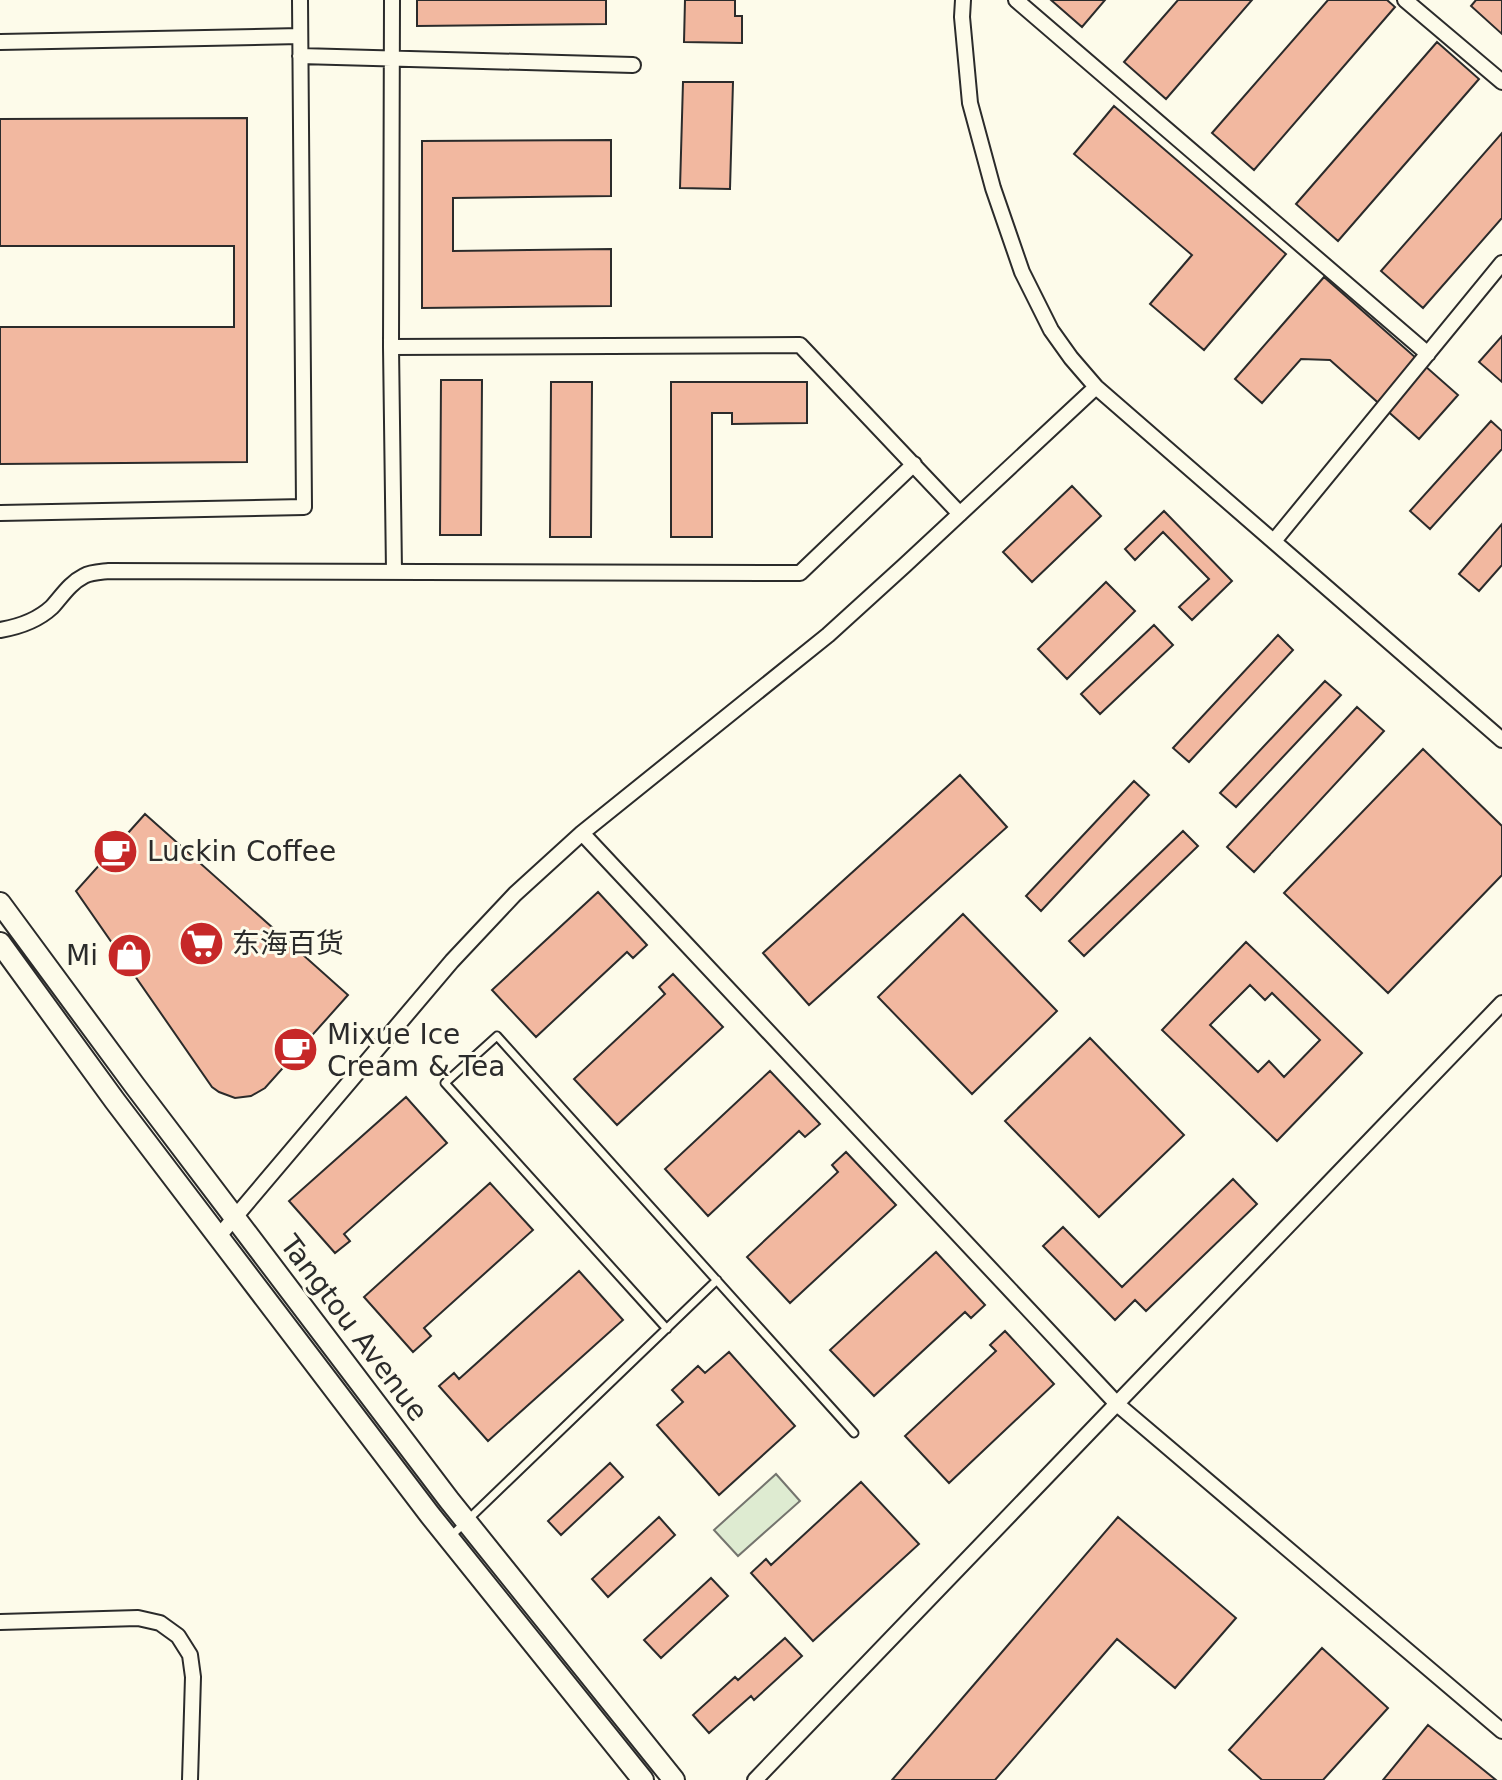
<svg xmlns="http://www.w3.org/2000/svg" width="1502" height="1780" font-family="'DejaVu Sans','Noto Sans SC',sans-serif">
	<style>
		.green { fill: #deebd1; stroke: #74746e; stroke-width: 2 }
		.building { fill: #f2b8a0; stroke: #2b2b2b; stroke-width: 2; fill-rule: evenodd }
		.lines { fill: none; stroke-linecap: round; stroke-linejoin: round }
		.lane-casing { stroke: #2b2b2b; stroke-width: 11 }
		.street-casing { stroke: #2b2b2b; stroke-width: 18 }
		.secondary-casing { stroke: #2b2b2b; stroke-width: 24 }
		.lane { stroke: #fdfbea; stroke-width: 7 }
		.street { stroke: #fdfbea; stroke-width: 14 }
		.secondary { stroke: #fdfbea; stroke-width: 20 }
		.labels { text-anchor: middle; dominant-baseline: central; stroke-width: 6; stroke-linejoin: round; paint-order: stroke }
		.poi-label { font-size: 28px; fill: #2b2b2b; stroke: #fdfbea; text-anchor: start }
		.street-label { font-size: 28px; fill: #2b2b2b; stroke: #fdfbea }
	</style>
	<rect width="100%" height="100%" fill="#fdfbea"/>
	<!-- green -->
	<path class="green" d="M 776,1474 L 800,1501 L 738,1556 L 714,1530 Z"/>
	<!-- building -->
	<path class="building" d="M 417,0 L 606,0 L 606,24 L 417,26 Z
		M 685,0 L 735,0 L 735,16 L 742,16 L 742,43 L 684,42 Z
		M 1051,0 L 1105,0 L 1082,27 Z
		M 1178,0 L 1252,0 L 1166,99 L 1124,62 Z
		M 1328,0 L 1387,0 L 1395,7 L 1254,170 L 1212,133 Z
		M 1476,0 L 1502,0 L 1502,34 L 1471,6 Z
		M 1437,42 L 1479,79 L 1338,241 L 1296,204 Z
		M 683,82 L 733,82 L 730,189 L 680,188 Z
		M 1114,106 L 1286,254 L 1204,350 L 1150,304 L 1192,255 L 1074,154 Z
		M 247,118 L 247,462 L 0,464 L 0,327 L 234,327 L 234,246 L 0,246 L 0,119 Z
		M 1502,133 L 1502,218 L 1423,308 L 1381,271 Z
		M 611,140 L 611,196 L 453,198 L 453,251 L 611,249 L 611,306 L 422,308 L 422,141 Z
		M 1324,277 L 1458,395 L 1419,439 L 1330,360 L 1301,359 L 1262,403 L 1235,379 Z
		M 1502,336 L 1502,382 L 1479,362 Z
		M 441,380 L 482,380 L 481,535 L 440,535 Z
		M 551,382 L 592,382 L 591,537 L 550,537 Z
		M 671,382 L 807,382 L 807,423 L 732,424 L 732,413 L 712,413 L 712,537 L 671,537 Z
		M 1491,421 L 1502,431 L 1502,449 L 1430,529 L 1410,511 Z
		M 1072,486 L 1101,516 L 1032,582 L 1003,552 Z
		M 1164,511 L 1232,581 L 1192,620 L 1179,607 L 1209,579 L 1163,532 L 1135,560 L 1125,549 Z
		M 1502,524 L 1502,565 L 1479,591 L 1459,574 Z
		M 1106,582 L 1135,611 L 1067,679 L 1038,649 Z
		M 1154,625 L 1173,645 L 1100,714 L 1081,694 Z
		M 1278,635 L 1293,650 L 1189,762 L 1173,748 Z
		M 1325,681 L 1341,695 L 1236,807 L 1220,793 Z
		M 1357,707 L 1384,731 L 1254,872 L 1227,847 Z
		M 1423,749 L 1502,826 L 1502,875 L 1388,993 L 1284,893 Z
		M 960,775 L 1007,827 L 809,1005 L 763,953 Z
		M 1134,781 L 1149,795 L 1041,911 L 1026,896 Z
		M 145,814 L 348,995 L 265,1088 L 251,1096 L 235,1098 L 219,1092 L 212,1087 L 76,891 Z
		M 1183,831 L 1198,846 L 1084,956 L 1069,941 Z
		M 598,892 L 647,945 L 633,958 L 627,952 L 536,1037 L 492,990 Z
		M 963,914 L 1057,1011 L 972,1094 L 878,997 Z
		M 1246,942 L 1362,1053 L 1277,1141 L 1162,1030 ZM 1250,985 L 1265,1000 L 1272,993 L 1320,1040 L 1284,1077 L 1269,1061 L 1258,1072 L 1210,1025 Z
		M 673,974 L 723,1027 L 617,1125 L 574,1079 L 665,994 L 659,987 Z
		M 1090,1038 L 1184,1135 L 1099,1217 L 1005,1121 Z
		M 770,1071 L 820,1124 L 805,1137 L 799,1131 L 708,1216 L 665,1169 Z
		M 406,1097 L 447,1143 L 344,1234 L 350,1241 L 335,1253 L 289,1201 Z
		M 846,1152 L 896,1205 L 790,1303 L 747,1257 L 838,1172 L 832,1165 Z
		M 1233,1179 L 1257,1204 L 1146,1311 L 1135,1300 L 1115,1320 L 1043,1246 L 1063,1227 L 1122,1287 Z
		M 490,1183 L 533,1230 L 424,1328 L 431,1336 L 413,1352 L 364,1297 Z
		M 936,1252 L 985,1305 L 971,1318 L 965,1312 L 874,1396 L 830,1350 Z
		M 579,1271 L 623,1320 L 488,1441 L 439,1386 L 454,1373 L 459,1379 Z
		M 1005,1331 L 1054,1384 L 949,1483 L 905,1436 L 996,1351 L 990,1345 Z
		M 729,1352 L 795,1426 L 719,1495 L 657,1425 L 683,1402 L 672,1390 L 698,1366 L 705,1373 Z
		M 610,1463 L 623,1477 L 561,1535 L 548,1521 Z
		M 861,1482 L 919,1544 L 813,1641 L 751,1573 L 766,1559 L 771,1565 Z
		M 659,1517 L 675,1535 L 608,1597 L 592,1579 Z
		M 1118,1517 L 1236,1618 L 1175,1688 L 1117,1639 L 995,1780 L 892,1780 Z
		M 711,1578 L 728,1596 L 661,1658 L 644,1640 Z
		M 785,1638 L 802,1656 L 754,1700 L 751,1696 L 709,1733 L 693,1715 L 735,1677 L 738,1680 Z
		M 1322,1648 L 1388,1708 L 1323,1780 L 1262,1780 L 1229,1750 Z
		M 1428,1725 L 1496,1780 L 1383,1780 Z"/>
	<g class="lines">
		<defs>
			<path id="lane" d="M 667,1329 L 445,1083 L 497,1036 L 854,1433
				M 451,1536 L 717,1280"/>
			<path id="street" d="M 392,0 L 391,347 L 394,571
				M 963,0 L 962,17 L 970,103 L 993,188 L 1022,272 L 1051,330 L 1071,358 L 1096,387 L 1502,740
				M 1016,0 L 1428,354
				M 1405,0 L 1502,82
				M 0,42 L 300,36
				M 300,56 L 633,65
				M 391,347 L 800,345 L 960,514
				M 0,513 L 304,507 L 300,0
				M 1274,541 L 1502,263
				M 0,630 C 18,627 38,620 52,607 C 62,596 70,583 84,576 C 91,572 101,572 109,571 L 800,573 L 914,464
				M 582,833 L 1117,1404 L 1502,1731
				M 219,1236 L 452,961 L 515,894 L 582,833 L 828,635 L 905,565 L 1096,387
				M 0,1622 L 138,1618 L 160,1623 L 178,1636 L 190,1655 L 193,1677 L 190,1780
				M 755,1780 L 1502,1003"/>
			<path id="secondary" d="M 0,903 L 135,1086 L 449,1500 L 674,1780
				M 0,943 L 115,1101 L 430,1515 L 643,1780"/>
		</defs>
		<!-- lane casing -->
		<use href="#lane" class="lane-casing"/>
		<!-- street casing -->
		<use href="#street" class="street-casing"/>
		<!-- secondary casing -->
		<use href="#secondary" class="secondary-casing"/>
		<!-- lane -->
		<use href="#lane" class="lane"/>
		<!-- street -->
		<use href="#street" class="street"/>
		<!-- secondary -->
		<use href="#secondary" class="secondary"/>
	</g>
	<!-- icons -->
	<defs>
		<symbol id="cafe-disc" viewBox="-11 -11 22 22"><circle r="9.5" fill="#c62828" stroke="#fdfbea"/><path d="M-5.5-4.5H6V0H3Q3 3.5 0 3.5H-2.5Q-5.5 3.5-5.5 0ZM3-3.2v2h1.7v-2ZM-6 4.5H4V6H-6Z" fill="#fff"/></symbol>
		<symbol id="supermarket-disc" viewBox="-11 -11 22 22"><circle r="9.5" fill="#c62828" stroke="#fdfbea"/><path d="M-6-5.5h2.5l.6 2H6L4.5 2H-2.5L-4.4-4H-6ZM-1.5 3.2a1.3 1.3 0 1 0 .1 0ZM3 3.2a1.3 1.3 0 1 0 .1 0Z" fill="#fff"/></symbol>
		<symbol id="shop-disc" viewBox="-11 -11 22 22"><circle r="9.5" fill="#c62828" stroke="#fdfbea"/><path d="M-5-2.5h2.3a2.7 3.5 0 0 1 5.4 0H5L5.5 6h-11ZM-1.5-2.5h3a1.5 2.3 0 0 0-3 0Z" fill="#fff"/></symbol>
	</defs>
	<g fill-rule="evenodd">
		<use href="#cafe-disc" x="90" y="826" width="51" height="51"/>
		<use href="#supermarket-disc" x="176" y="918" width="51" height="51"/>
		<use href="#shop-disc" x="104" y="930" width="51" height="51"/>
		<use href="#cafe-disc" x="270" y="1024" width="51" height="51"/>
	</g>
	<g class="labels">
		<!-- poi labels -->
		<g class="poi-label">
			<text x="147" y="851">Luckin Coffee</text>
			<text x="232" y="943">东海百货</text>
			<text x="98" y="955" text-anchor="end">Mi</text>
			<text x="327" y="1034">Mixue Ice<tspan x="327" dy="32">Cream &amp; Tea</tspan></text>
		</g>
		<!-- street labels -->
		<g class="street-label">
			<text transform="translate(354 1328) rotate(53)">Tangtou Avenue</text>
		</g>
	</g>
</svg>
